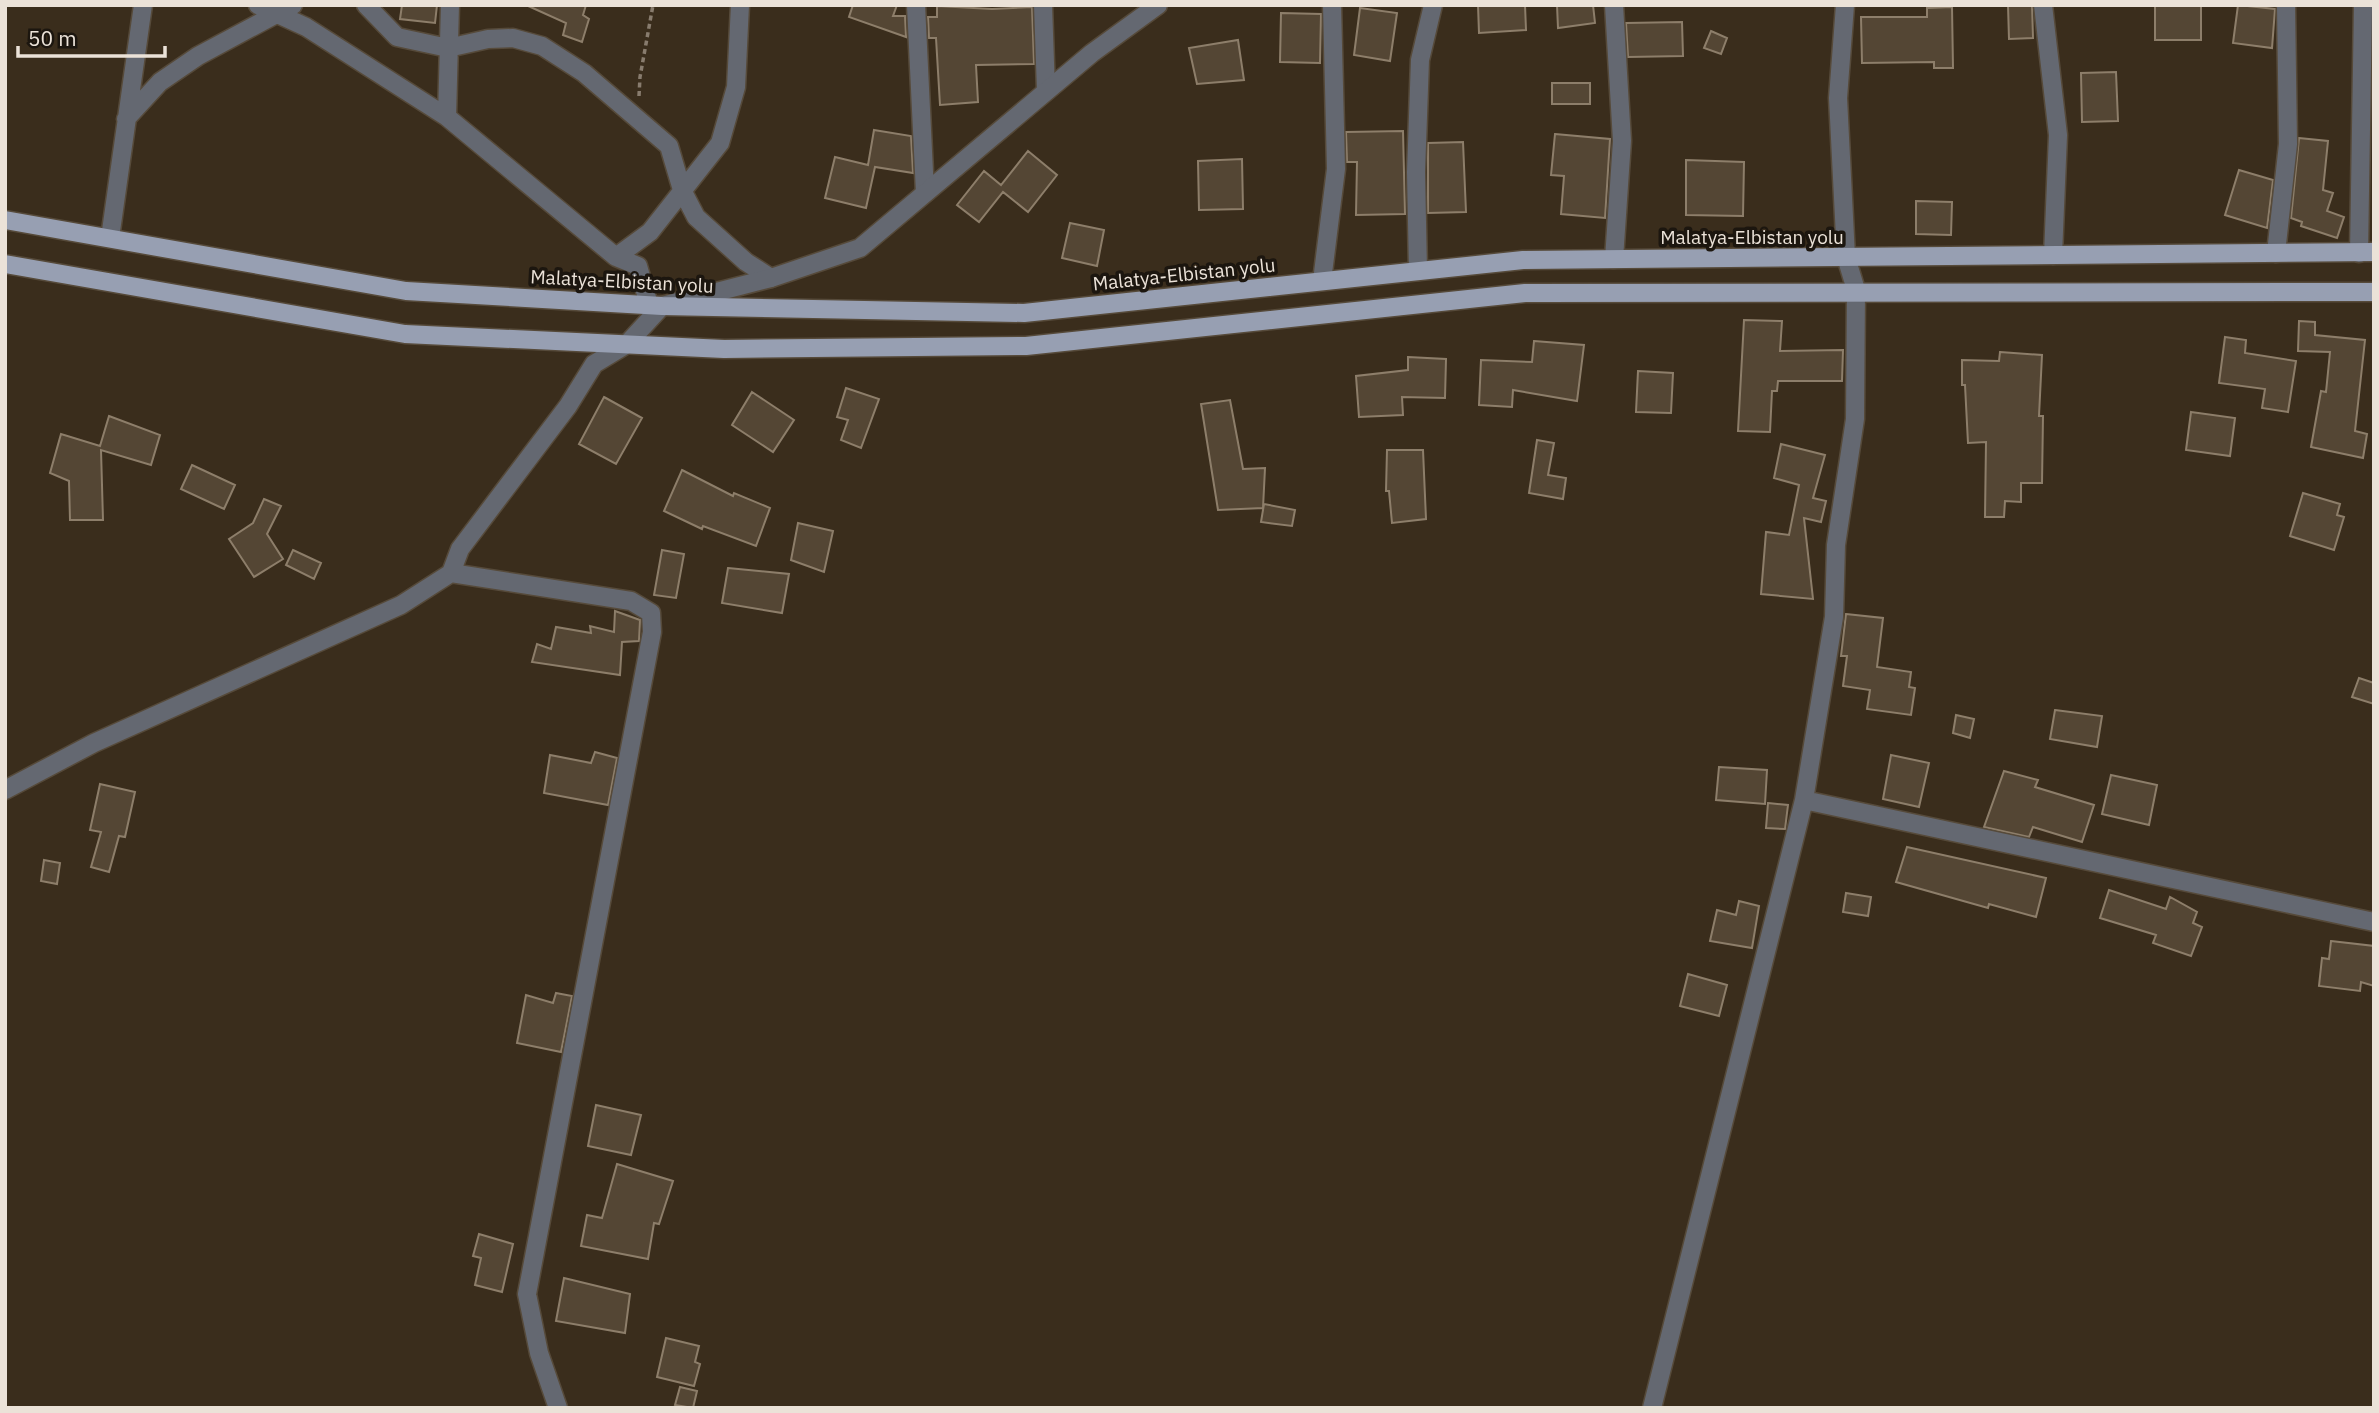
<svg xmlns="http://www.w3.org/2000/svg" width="2379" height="1413" font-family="'IBM Plex Sans',sans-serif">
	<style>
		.building { fill: #544634; stroke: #8d7e6a; stroke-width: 2 }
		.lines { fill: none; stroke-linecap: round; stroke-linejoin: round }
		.minor-casing { stroke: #564a3a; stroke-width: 21 }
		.tertiary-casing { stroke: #564a3a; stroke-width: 21 }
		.primary-casing { stroke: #564a3a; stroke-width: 21 }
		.path { stroke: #887c6e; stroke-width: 3.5; stroke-dasharray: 5 3.5; stroke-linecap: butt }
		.minor { stroke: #646871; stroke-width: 18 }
		.tertiary { stroke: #646871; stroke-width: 18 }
		.primary { stroke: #979fb2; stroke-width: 18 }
		.labels { text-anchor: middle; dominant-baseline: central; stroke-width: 7; stroke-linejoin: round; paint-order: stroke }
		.street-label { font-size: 19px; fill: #ebe2d8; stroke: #1c160f }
	</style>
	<rect width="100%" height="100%" fill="#3a2d1c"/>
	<!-- building -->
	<path class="building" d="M 402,5 L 437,5 L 435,23 L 400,19 Z
		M 526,5 L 586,5 L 583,15 L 589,19 L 582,42 L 563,35 L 566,23 Z
		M 853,5 L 897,5 L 893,16 L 905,16 L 906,37 L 849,17 Z
		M 1478,5 L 1525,5 L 1526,30 L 1479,33 Z
		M 1557,5 L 1593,5 L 1595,23 L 1558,28 Z
		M 2008,5 L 2032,5 L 2033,38 L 2009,39 Z
		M 2155,5 L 2201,5 L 2201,40 L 2155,40 Z
		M 2238,5 L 2275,9 L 2272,48 L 2233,43 Z
		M 937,6 L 992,9 L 1032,7 L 1034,64 L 976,65 L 978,102 L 940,105 L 936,38 L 929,38 L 928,17 L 937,17 Z
		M 1952,7 L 1953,68 L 1934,68 L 1934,62 L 1862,63 L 1861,17 L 1927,17 L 1927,8 Z
		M 1360,8 L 1397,13 L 1390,61 L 1354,55 Z
		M 1281,13 L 1321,14 L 1320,63 L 1280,62 Z
		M 1682,22 L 1683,56 L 1628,57 L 1626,23 Z
		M 1711,31 L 1727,38 L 1721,54 L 1704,48 Z
		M 1238,40 L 1244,80 L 1197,84 L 1189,48 Z
		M 2116,72 L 2118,121 L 2082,122 L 2081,73 Z
		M 1552,83 L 1590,83 L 1590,104 L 1552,104 Z
		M 874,130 L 911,136 L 913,173 L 875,167 L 866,208 L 825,198 L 835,157 L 868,165 Z
		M 1403,131 L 1405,214 L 1356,215 L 1357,162 L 1347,162 L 1346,132 Z
		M 1555,134 L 1610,139 L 1605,218 L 1561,214 L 1564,176 L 1551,175 Z
		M 2299,138 L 2328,141 L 2323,190 L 2333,193 L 2327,211 L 2344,217 L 2337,238 L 2301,226 L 2302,222 L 2291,218 Z
		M 1463,142 L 1466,212 L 1428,213 L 1428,143 Z
		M 1028,151 L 1057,175 L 1028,212 L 1003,192 L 979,222 L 957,205 L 984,171 L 1001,185 Z
		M 1242,159 L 1243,209 L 1199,210 L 1198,161 Z
		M 1686,160 L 1744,162 L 1743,216 L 1686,215 Z
		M 2239,170 L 2273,180 L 2267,228 L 2225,215 Z
		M 1916,201 L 1952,202 L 1951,235 L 1916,234 Z
		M 1070,223 L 1104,230 L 1097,266 L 1062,258 Z
		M 1744,320 L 1782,321 L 1780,351 L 1843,350 L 1842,381 L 1778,381 L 1777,391 L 1772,391 L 1770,432 L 1738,431 Z
		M 2299,321 L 2315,322 L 2315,335 L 2365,340 L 2355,431 L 2367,434 L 2363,458 L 2311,447 L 2321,391 L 2326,392 L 2330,352 L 2298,351 Z
		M 2225,337 L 2246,340 L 2245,353 L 2296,361 L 2288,412 L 2262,408 L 2265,389 L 2219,383 Z
		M 1534,341 L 1584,345 L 1577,401 L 1513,390 L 1512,407 L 1479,405 L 1481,360 L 1532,362 Z
		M 2000,352 L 2042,355 L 2039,416 L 2043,416 L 2042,483 L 2021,483 L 2021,502 L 2005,501 L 2004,517 L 1985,517 L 1986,442 L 1968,443 L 1965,385 L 1962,385 L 1962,360 L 1999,361 Z
		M 1408,357 L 1446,359 L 1445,398 L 1402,397 L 1403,415 L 1359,417 L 1356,376 L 1408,370 Z
		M 1638,371 L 1673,373 L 1671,413 L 1636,412 Z
		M 846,388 L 879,399 L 861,448 L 841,440 L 848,420 L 837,417 Z
		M 752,392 L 794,420 L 773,452 L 732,425 Z
		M 604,397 L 642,418 L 616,464 L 579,444 Z
		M 1230,400 L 1243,469 L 1265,468 L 1263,508 L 1218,510 L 1201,404 Z
		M 2191,412 L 2235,418 L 2230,456 L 2186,450 Z
		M 109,416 L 160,435 L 151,465 L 101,450 L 103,520 L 70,520 L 69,481 L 50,473 L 61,434 L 100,446 Z
		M 1537,440 L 1554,443 L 1548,475 L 1566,478 L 1563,499 L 1529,493 Z
		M 1781,444 L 1825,455 L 1813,498 L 1826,501 L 1821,522 L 1804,518 L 1813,599 L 1761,594 L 1766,532 L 1789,535 L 1799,485 L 1774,478 Z
		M 1387,450 L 1423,450 L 1426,519 L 1392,523 L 1389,491 L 1386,491 Z
		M 192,465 L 235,485 L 224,509 L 181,489 Z
		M 682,470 L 733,496 L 734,493 L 770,508 L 756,546 L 703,526 L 702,529 L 664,511 Z
		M 2303,493 L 2340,504 L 2337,515 L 2344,517 L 2334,550 L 2290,536 Z
		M 264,499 L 281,506 L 267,534 L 283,559 L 254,577 L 229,539 L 253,523 Z
		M 1264,504 L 1295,510 L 1292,526 L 1261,522 Z
		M 798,523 L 833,531 L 824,572 L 791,560 Z
		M 293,550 L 321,563 L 314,579 L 286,565 Z
		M 662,550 L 684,554 L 676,598 L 654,595 Z
		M 728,568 L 789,574 L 782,613 L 722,603 Z
		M 615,611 L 640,620 L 639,641 L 622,642 L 620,675 L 532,662 L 537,644 L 551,649 L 556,627 L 591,633 L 590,626 L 614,632 Z
		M 1846,614 L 1883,618 L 1877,667 L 1911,672 L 1909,687 L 1915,688 L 1911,715 L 1867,709 L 1870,690 L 1843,686 L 1847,656 L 1841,656 Z
		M 2359,678 L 2374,683 L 2374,704 L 2352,697 Z
		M 2055,710 L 2102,716 L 2097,747 L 2050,739 Z
		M 1956,715 L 1974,719 L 1970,738 L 1953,733 Z
		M 595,752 L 617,758 L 608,805 L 544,793 L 550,755 L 591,763 Z
		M 1891,755 L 1929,763 L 1919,807 L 1883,799 Z
		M 1719,767 L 1767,770 L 1765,804 L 1716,800 Z
		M 2004,771 L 2038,780 L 2035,787 L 2094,805 L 2082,842 L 2033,827 L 2029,837 L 1984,827 Z
		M 2111,775 L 2157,785 L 2149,825 L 2102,814 Z
		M 100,784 L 135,792 L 125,837 L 119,836 L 109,872 L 91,867 L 101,832 L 90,830 Z
		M 1768,803 L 1788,805 L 1785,829 L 1766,828 Z
		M 1907,847 L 2046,878 L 2036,917 L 1989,904 L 1988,908 L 1896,882 Z
		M 44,860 L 60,863 L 57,884 L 41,881 Z
		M 2109,890 L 2166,909 L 2170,897 L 2197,912 L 2193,923 L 2202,927 L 2191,956 L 2153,943 L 2156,935 L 2100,918 Z
		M 1846,893 L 1871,897 L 1868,916 L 1843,912 Z
		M 1739,901 L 1759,906 L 1752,948 L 1710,941 L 1717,910 L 1736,915 Z
		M 2331,941 L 2374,946 L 2374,986 L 2361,982 L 2360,991 L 2319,986 L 2322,958 L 2329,959 Z
		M 1688,974 L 1727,985 L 1719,1016 L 1680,1006 Z
		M 556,993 L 572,996 L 561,1052 L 517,1043 L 526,995 L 553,1003 Z
		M 596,1105 L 641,1115 L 631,1155 L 588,1146 Z
		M 617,1164 L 673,1181 L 659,1224 L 654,1223 L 648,1259 L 581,1246 L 587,1215 L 602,1218 Z
		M 479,1234 L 513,1244 L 502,1292 L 475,1285 L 481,1258 L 473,1256 Z
		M 564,1278 L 630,1294 L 625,1333 L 556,1321 Z
		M 666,1338 L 699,1346 L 695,1362 L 700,1364 L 694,1386 L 657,1377 Z
		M 680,1387 L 697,1391 L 693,1408 L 675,1405 Z"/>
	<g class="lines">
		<defs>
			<path id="minor" d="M 258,5 L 306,27 L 447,117 L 616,257
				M 366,5 L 397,37 L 448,48 L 488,39 L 513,38 L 542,46 L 584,73 L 669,146 L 682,190 L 696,217 L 746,262 L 771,278
				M 916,5 L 925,193
				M 1043,5 L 1046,91
				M 1614,5 L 1622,141 L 1614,259
				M 2043,5 L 2058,135 L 2053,255
				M 447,117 L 450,5
				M 126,119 L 160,82 L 198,56 L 293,5
				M 110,238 L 143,5
				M 2276,253 L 2288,144 L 2286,5
				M 2359,253 L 2363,5
				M 1418,271 L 1416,172 L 1420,60 L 1433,5
				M 1322,281 L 1336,169 L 1332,5
				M 649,305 L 638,266 L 616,257 L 650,232 L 720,143 L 736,87 L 740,5
				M 451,573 L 631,601 L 651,613 L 652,632 L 527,1294 L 539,1353 L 558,1408
				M 5,790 L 94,743 L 401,605 L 451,573 L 460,549 L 568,406 L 594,364 L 627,344
				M 1804,800 L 2374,922
				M 1652,1408 L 1804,800 L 1834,617 L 1836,545 L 1855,419 L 1856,290 L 1846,257 L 1838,98 L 1845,5"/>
			<path id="tertiary" d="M 627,344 L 662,306 L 771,278 L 860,248 L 1092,53 L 1158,5"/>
			<path id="primary" d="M 5,220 L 406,291 L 662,306 L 1024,313 L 1523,260 L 2374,252
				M 5,264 L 405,334 L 724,349 L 1026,346 L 1525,293 L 2374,292"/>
		</defs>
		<!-- minor casing -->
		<use href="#minor" class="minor-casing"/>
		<!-- tertiary casing -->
		<use href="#tertiary" class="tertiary-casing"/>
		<!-- primary casing -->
		<use href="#primary" class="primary-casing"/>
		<!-- path -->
		<path class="path" d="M 639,96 L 640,77 L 653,5"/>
		<!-- minor -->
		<use href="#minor" class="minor"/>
		<!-- tertiary -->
		<use href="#tertiary" class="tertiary"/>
		<!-- primary -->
		<use href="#primary" class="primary"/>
	</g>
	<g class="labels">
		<!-- street labels -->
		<g class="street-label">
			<text x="1752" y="237">Malatya-Elbistan yolu</text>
			<text transform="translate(1184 274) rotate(-6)">Malatya-Elbistan yolu</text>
			<text transform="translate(622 281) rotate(3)">Malatya-Elbistan yolu</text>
		</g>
	</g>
	<!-- border -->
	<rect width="2379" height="1413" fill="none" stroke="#ebe2d8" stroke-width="14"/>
	<!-- scale -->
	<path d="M18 46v10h147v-10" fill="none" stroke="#ebe2d8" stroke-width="3.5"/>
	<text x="28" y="46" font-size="21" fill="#ebe2d8" stroke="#1c160f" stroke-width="5" paint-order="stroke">50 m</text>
</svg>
